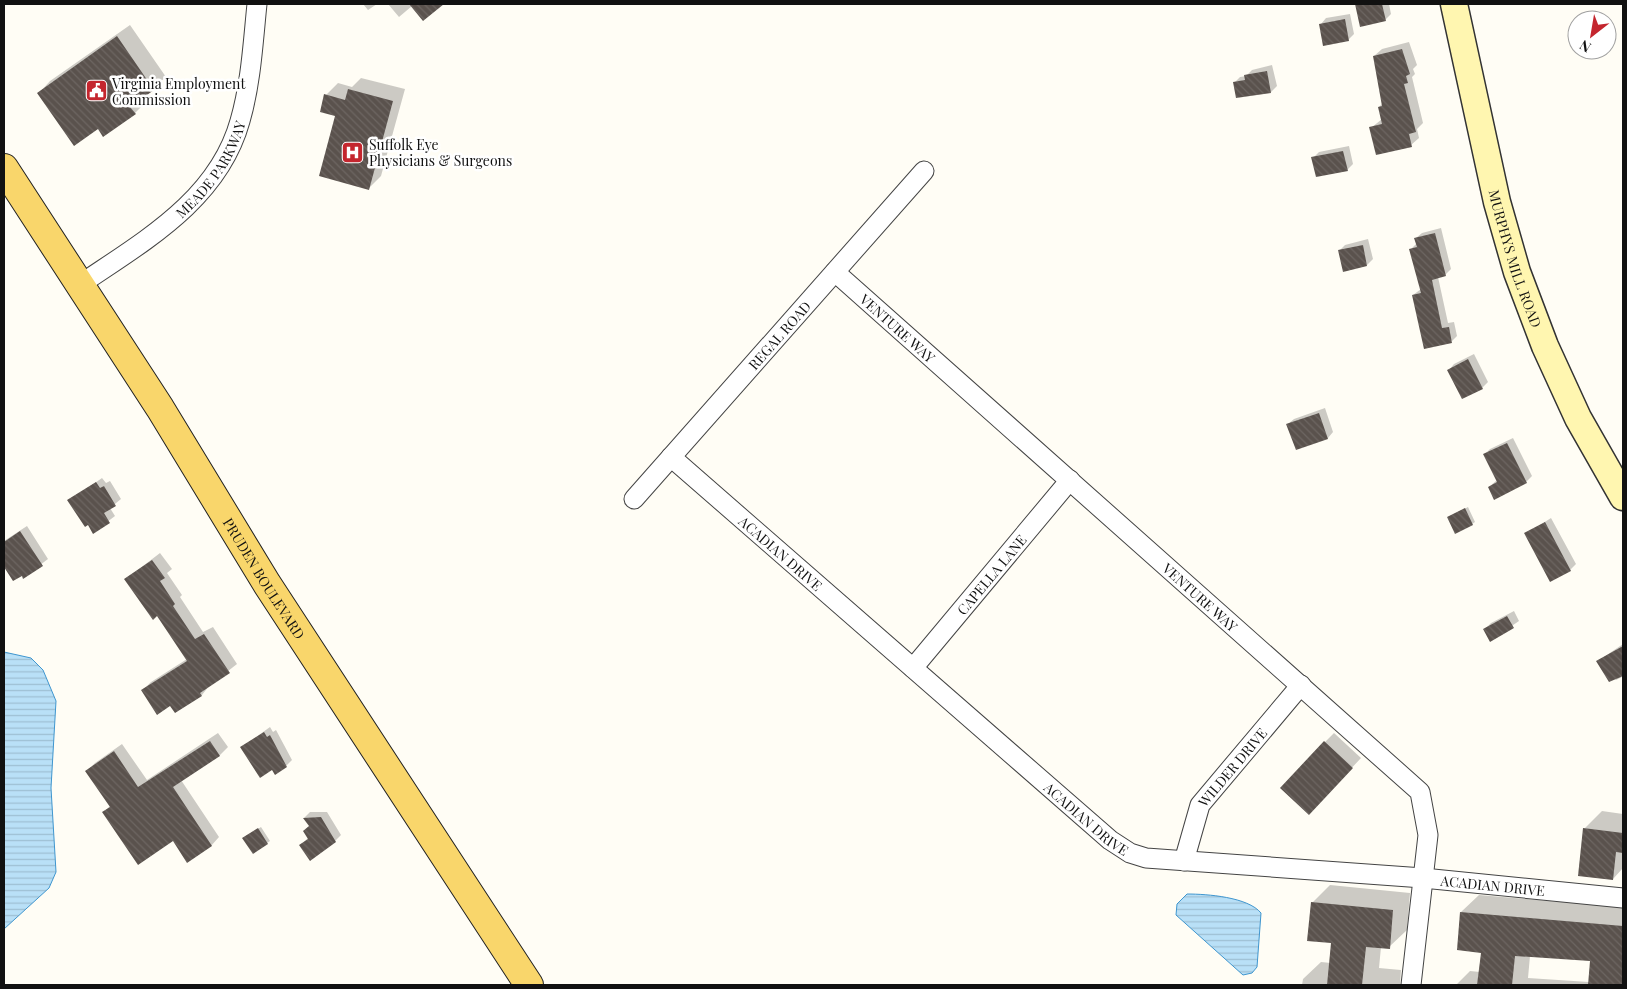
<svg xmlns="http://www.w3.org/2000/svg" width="1627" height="989" font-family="'Playfair Display',serif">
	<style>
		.water { fill: url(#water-rules); stroke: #3f96cf }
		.shadow { fill: #0003; fill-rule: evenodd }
		.building { fill: url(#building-back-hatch) }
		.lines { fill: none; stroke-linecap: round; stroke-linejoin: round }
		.street-casing { stroke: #444; stroke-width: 21 }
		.secondary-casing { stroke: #333; stroke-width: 29 }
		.primary-casing { stroke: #222; stroke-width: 30 }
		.street { stroke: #fff; stroke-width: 19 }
		.secondary { stroke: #fff6b0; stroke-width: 26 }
		.primary { stroke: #f9d66b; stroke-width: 28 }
		.labels { text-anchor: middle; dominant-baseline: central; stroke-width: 5; stroke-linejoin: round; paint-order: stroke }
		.poi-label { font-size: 14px; fill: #111; stroke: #fff; text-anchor: start }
		.street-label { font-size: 14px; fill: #111; stroke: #fff }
	</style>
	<defs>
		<pattern id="water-rules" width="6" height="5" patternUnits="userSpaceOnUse" patternTransform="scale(1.25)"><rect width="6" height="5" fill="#b9e0f7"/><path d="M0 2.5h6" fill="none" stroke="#9ebfd3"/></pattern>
		<pattern id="building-back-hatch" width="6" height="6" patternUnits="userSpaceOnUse" patternTransform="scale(1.25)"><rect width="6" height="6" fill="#5a524d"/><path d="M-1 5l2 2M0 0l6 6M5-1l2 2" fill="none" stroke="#6d6662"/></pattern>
	</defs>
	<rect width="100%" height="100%" fill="#fffdf5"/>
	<!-- water -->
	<path class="water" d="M 4,652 L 31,658 L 43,670 L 56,701 L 51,788 L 56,872 L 49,888 L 4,929 Z
		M 1187,894 C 1207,894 1248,897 1261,913 L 1257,967 L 1252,973 L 1243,975 L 1176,915 L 1177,904 Z"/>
	<!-- shadow -->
	<path class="shadow" d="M 363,4 L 377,4 L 368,10 Z
		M 388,4 L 442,4 L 423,19 L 412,6 L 399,17 Z
		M 1356,4 L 1389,4 L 1391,14 L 1385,20 L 1361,26 Z
		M 1350,14 L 1354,34 L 1348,40 L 1321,24 L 1326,18 Z
		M 130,25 L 166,77 L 143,96 L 147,101 L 135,113 L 39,93 L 50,81 Z
		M 1409,42 L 1417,65 L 1413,69 L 1415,74 L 1412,77 L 1423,123 L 1417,129 L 1419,138 L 1411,145 L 1371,128 L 1382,119 L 1379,107 L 1383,103 L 1374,56 L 1382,49 Z
		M 1272,65 L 1277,86 L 1271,92 L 1237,97 L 1235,82 L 1240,77 L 1246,76 L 1252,70 Z
		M 361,78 L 405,89 L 381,176 L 369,188 L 326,95 L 338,83 L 352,87 Z
		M 1349,146 L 1353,164 L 1347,170 L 1313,158 L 1319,152 Z
		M 1441,228 L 1451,269 L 1445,275 L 1438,277 L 1448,323 L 1454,322 L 1457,336 L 1452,341 L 1413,295 L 1421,289 L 1411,249 L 1417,243 L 1416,238 L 1422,233 Z
		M 1368,239 L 1373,259 L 1367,265 L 1344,270 L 1339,251 L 1345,245 Z
		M 1474,354 L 1488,382 L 1482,388 L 1449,370 L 1454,364 Z
		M 1325,408 L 1333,432 L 1328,438 L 1296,449 L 1288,424 L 1294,419 Z
		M 1513,438 L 1532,476 L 1526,482 L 1495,498 L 1489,487 L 1497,480 L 1484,455 L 1490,449 Z
		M 102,478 L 106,483 L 110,481 L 121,499 L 110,508 L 115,516 L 94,532 L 69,501 Z
		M 1468,507 L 1475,522 L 1472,524 L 1448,517 Z
		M 1551,518 L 1576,564 L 1570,570 L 1526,534 Z
		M 27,526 L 48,559 L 24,577 L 22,574 L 14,580 L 4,565 L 4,541 Z
		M 160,553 L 172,569 L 167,573 L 182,595 L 180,597 L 203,632 L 213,627 L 237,664 L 209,686 L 202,695 L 176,712 L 171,704 L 143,690 L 151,682 L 187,659 L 157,615 L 126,579 Z
		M 1514,611 L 1519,621 L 1491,640 L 1485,629 L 1491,623 Z
		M 1623,644 L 1623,679 L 1622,677 L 1616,680 L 1598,661 Z
		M 270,727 L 273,732 L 276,730 L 292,760 L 286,766 L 272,768 L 242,747 Z
		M 218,733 L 228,747 L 219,756 L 181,780 L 219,837 L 211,846 L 173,839 L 104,812 L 110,806 L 87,771 L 95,763 L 122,744 L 147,780 Z
		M 1334,733 L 1361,758 L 1318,804 L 1325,742 Z
		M 1602,811 L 1623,814 L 1623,868 L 1613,879 L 1584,829 Z
		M 310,812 L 327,812 L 341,835 L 335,841 L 301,845 L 309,837 L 310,826 L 304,818 Z
		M 261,827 L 270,841 L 267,843 L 246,836 Z
		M 1330,885 L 1410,893 L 1407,930 L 1389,947 L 1381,947 L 1379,968 L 1401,970 L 1400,985 L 1302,985 L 1303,979 L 1321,962 L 1331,963 L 1333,942 L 1312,903 Z
		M 1479,895 L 1623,907 L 1623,985 L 1456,985 L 1470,971 L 1480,972 L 1482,951 L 1461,912 ZM 1530,956 L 1591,960 L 1589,982 L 1528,978 Z"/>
	<!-- building -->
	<path class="building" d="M 409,4 L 444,4 L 423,21 Z
		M 1355,4 L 1382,4 L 1386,21 L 1360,27 Z
		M 1345,19 L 1349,41 L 1323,46 L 1319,24 Z
		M 117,36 L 154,90 L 130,107 L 136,114 L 103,137 L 98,129 L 74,146 L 37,93 Z
		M 1402,49 L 1410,74 L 1406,76 L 1408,83 L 1404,84 L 1416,132 L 1409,134 L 1412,147 L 1376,155 L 1369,127 L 1382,124 L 1378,107 L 1382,106 L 1373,56 Z
		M 1267,71 L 1271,93 L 1236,98 L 1233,82 L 1245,80 L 1244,75 Z
		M 348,89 L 393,101 L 369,190 L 319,176 L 335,116 L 320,112 L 324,94 L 345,100 Z
		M 1343,151 L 1348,171 L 1316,177 L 1311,157 Z
		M 1435,233 L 1446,276 L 1432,280 L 1442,328 L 1449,327 L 1452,343 L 1424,349 L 1412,295 L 1421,293 L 1409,249 L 1417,247 L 1414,238 Z
		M 1363,245 L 1367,266 L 1343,272 L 1338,250 Z
		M 1468,359 L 1483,389 L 1462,399 L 1447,370 Z
		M 1319,413 L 1328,439 L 1296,450 L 1286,424 Z
		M 1507,443 L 1527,483 L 1494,500 L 1488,487 L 1497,482 L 1483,454 Z
		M 96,482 L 100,488 L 104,486 L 116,506 L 104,513 L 110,523 L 93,534 L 88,525 L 85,527 L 67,500 Z
		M 1465,508 L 1473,525 L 1455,534 L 1447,517 Z
		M 1545,522 L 1571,571 L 1550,582 L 1524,533 Z
		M 20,531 L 43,566 L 23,579 L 22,576 L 13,581 L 4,567 L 4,542 Z
		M 152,560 L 165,578 L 160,581 L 175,604 L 173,606 L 195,639 L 204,634 L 230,673 L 200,693 L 202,696 L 175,713 L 170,706 L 157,715 L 141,690 L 187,661 L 157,616 L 153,620 L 124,579 Z
		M 1507,616 L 1514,628 L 1490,642 L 1483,629 Z
		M 1623,646 L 1623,676 L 1609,682 L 1596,661 Z
		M 264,732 L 267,737 L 270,735 L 287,767 L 275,775 L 272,770 L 260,778 L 240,747 Z
		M 210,741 L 220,756 L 173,787 L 212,846 L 187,863 L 173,841 L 138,865 L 102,812 L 110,807 L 85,771 L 114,751 L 138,787 Z
		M 1324,741 L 1353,768 L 1309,815 L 1280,788 Z
		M 321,817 L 336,842 L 310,861 L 299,845 L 308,839 L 303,831 L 309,826 L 303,818 Z
		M 258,828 L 268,844 L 253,854 L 242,838 Z
		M 1583,828 L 1623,833 L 1623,853 L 1616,852 L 1613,880 L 1578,876 Z
		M 1311,902 L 1393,910 L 1390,949 L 1366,947 L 1362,985 L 1327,985 L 1331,943 L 1307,941 Z
		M 1460,912 L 1623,926 L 1623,985 L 1588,985 L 1590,961 L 1515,956 L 1512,985 L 1477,985 L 1481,953 L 1457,950 Z"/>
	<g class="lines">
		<defs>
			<g id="street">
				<path id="s1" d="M 835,272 L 1420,792 L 1428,835 L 1411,985"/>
				<path id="s2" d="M 81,284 C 144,241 218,200 240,121 C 251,83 253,43 257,4"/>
				<path id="s3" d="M 671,457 L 1110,840 L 1130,853 L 1146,858 L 1423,878 L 1623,898"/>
				<path id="s4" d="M 634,499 L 924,171"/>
				<path id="s5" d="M 913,668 L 1070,480"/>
				<path id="s6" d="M 1184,861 L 1200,805 L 1301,685"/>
			</g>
			<g id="secondary">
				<path id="s7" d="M 1454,4 L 1497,202 L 1517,272 L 1545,346 L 1578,418 L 1623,497"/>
			</g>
			<g id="primary">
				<path id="s8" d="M 4,168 L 160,408 L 267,584 L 529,985"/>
			</g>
		</defs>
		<!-- street casing -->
		<use href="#street" class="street-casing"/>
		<!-- secondary casing -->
		<use href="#secondary" class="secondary-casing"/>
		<!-- primary casing -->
		<use href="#primary" class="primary-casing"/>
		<!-- street -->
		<use href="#street" class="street"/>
		<!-- secondary -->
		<use href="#secondary" class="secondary"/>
		<!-- primary -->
		<use href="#primary" class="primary"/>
	</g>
	<!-- icons -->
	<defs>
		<symbol id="civic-square" viewBox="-11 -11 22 22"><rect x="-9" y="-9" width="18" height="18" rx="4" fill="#c4262e" stroke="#fff"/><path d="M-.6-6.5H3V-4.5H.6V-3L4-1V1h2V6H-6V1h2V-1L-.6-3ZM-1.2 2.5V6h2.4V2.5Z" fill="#fff"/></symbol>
		<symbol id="hospital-square" viewBox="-11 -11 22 22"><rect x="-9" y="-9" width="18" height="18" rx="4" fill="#c4262e" stroke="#fff"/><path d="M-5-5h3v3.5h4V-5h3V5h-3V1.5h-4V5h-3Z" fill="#fff"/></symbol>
	</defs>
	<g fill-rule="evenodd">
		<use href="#civic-square" x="84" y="78" width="25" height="25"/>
		<use href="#hospital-square" x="340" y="140" width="25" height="25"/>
	</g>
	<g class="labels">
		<!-- poi labels -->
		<g class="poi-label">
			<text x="112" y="83">Virginia Employment<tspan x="112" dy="16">Commission</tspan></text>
			<text x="369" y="144">Suffolk Eye<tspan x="369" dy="16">Physicians &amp; Surgeons</tspan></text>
		</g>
		<!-- street labels -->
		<g class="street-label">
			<text stroke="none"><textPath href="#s2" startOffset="176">MEADE PARKWAY</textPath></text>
			<text stroke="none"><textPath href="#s7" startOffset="262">MURPHYS MILL ROAD</textPath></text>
			<text stroke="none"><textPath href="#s1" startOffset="84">VENTURE WAY</textPath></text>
			<text stroke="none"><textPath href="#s4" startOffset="219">REGAL ROAD</textPath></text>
			<text stroke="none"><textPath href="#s3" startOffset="146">ACADIAN DRIVE</textPath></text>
			<text stroke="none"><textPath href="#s5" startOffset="122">CAPELLA LANE</textPath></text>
			<text stroke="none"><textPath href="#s8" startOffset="486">PRUDEN BOULEVARD</textPath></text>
			<text stroke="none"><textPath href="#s1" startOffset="489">VENTURE WAY</textPath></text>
			<text stroke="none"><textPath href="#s6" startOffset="108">WILDER DRIVE</textPath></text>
			<text stroke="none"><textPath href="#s3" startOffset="551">ACADIAN DRIVE</textPath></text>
			<text stroke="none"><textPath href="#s3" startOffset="971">ACADIAN DRIVE</textPath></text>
		</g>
	</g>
	<!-- border -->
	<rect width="1627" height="989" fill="none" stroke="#111111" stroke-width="10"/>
	<!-- north arrow -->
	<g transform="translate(1592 35) rotate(211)"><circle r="24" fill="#ffffff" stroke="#a0a0a0"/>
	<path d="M0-4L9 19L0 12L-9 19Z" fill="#c4262e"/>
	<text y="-8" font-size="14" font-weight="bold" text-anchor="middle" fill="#111111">N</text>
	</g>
</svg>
